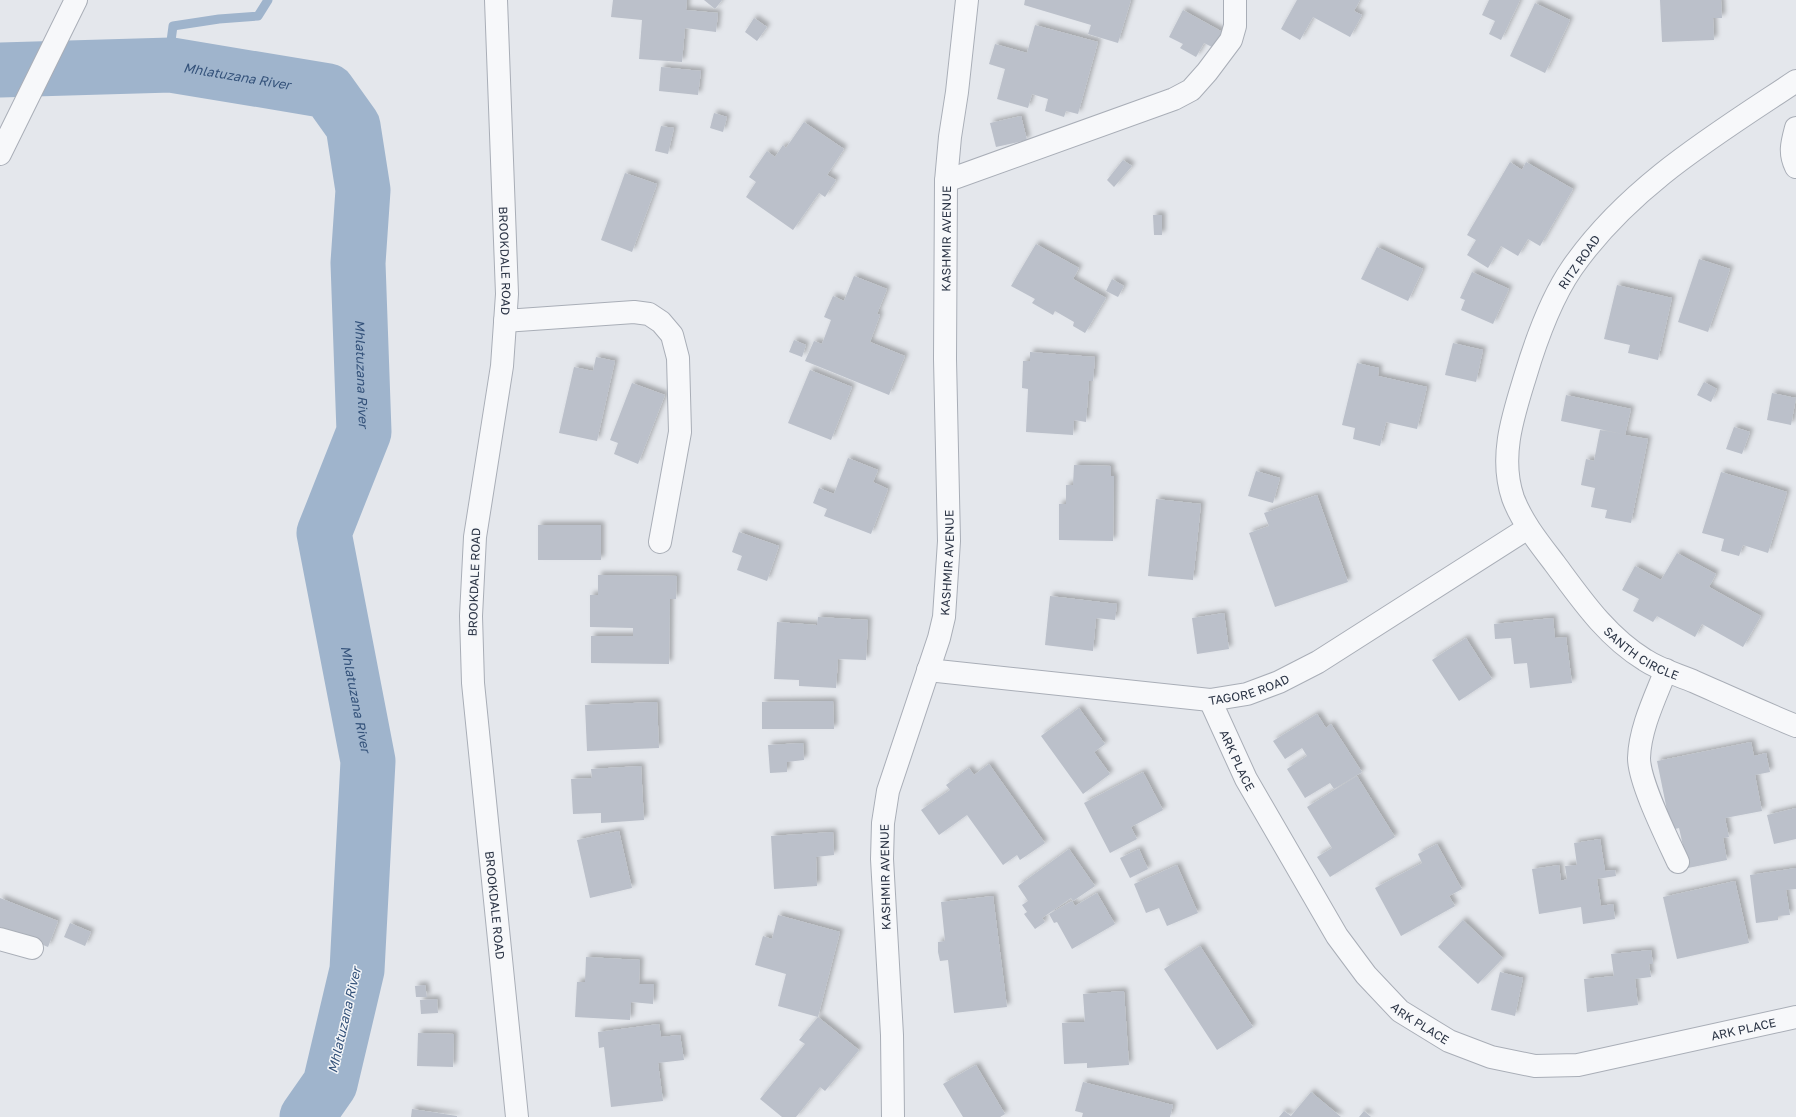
<svg xmlns="http://www.w3.org/2000/svg" width="1796" height="1117" font-family="'Golos Text',sans-serif">
	<style>
		.lines { fill: none; stroke-linecap: round; stroke-linejoin: round }
		.stream { stroke: #9fb4cc; stroke-width: 9 }
		.river { stroke: #9fb4cc; stroke-width: 55 }
		.building { fill: #bbc0ca; filter: url(#shadow) }
		.minor-casing { stroke: #a9aeb7; stroke-width: 24 }
		.minor { stroke: #f7f8fa; stroke-width: 22 }
		.labels { text-anchor: middle; dominant-baseline: central; stroke-width: 3; stroke-linejoin: round; paint-order: stroke }
		.street-label { font-size: 12px; fill: #2b3445; stroke: #f4f6f9 }
		.water-label { font-size: 13px; font-style: italic; fill: #34527a; stroke: #f4f6f9 }
	</style>
	<defs>
		<filter id="shadow"><feDropShadow dx="3.5" dy="-3.5" stdDeviation="2" flood-color="#0004"/></filter>
	</defs>
	<rect width="100%" height="100%" fill="#e4e7ec"/>
	<g class="lines">
		<!-- stream -->
		<path class="stream" d="M 191,68 L 171,41 L 173,26 L 219,19 L 258,16 L 268,0"/>
		<!-- river -->
		<path class="river" id="s1" d="M 0,70 L 171,65 L 328,91 L 353,126 L 363,190 L 358,263 L 364,432 L 324,533 L 368,761 L 357,970 L 330,1084 L 307,1117"/>
	</g>
	<!-- building -->
	<path class="building" d="M 613,0 L 687,0 L 686,10 L 718,13 L 716,32 L 685,28 L 682,62 L 639,59 L 642,20 L 611,17 Z
		M 704,0 L 722,0 L 715,9 Z
		M 1025,0 L 1131,0 L 1118,43 L 1088,34 L 1091,25 L 1024,5 Z
		M 1297,0 L 1360,0 L 1354,11 L 1362,15 L 1350,37 L 1313,17 L 1300,40 L 1281,29 Z
		M 1489,0 L 1520,0 L 1501,40 L 1489,34 L 1495,21 L 1482,15 Z
		M 1660,0 L 1721,0 L 1722,18 L 1713,18 L 1714,40 L 1662,42 Z
		M 1535,3 L 1570,20 L 1545,73 L 1510,56 Z
		M 1183,10 L 1228,35 L 1220,51 L 1204,43 L 1196,57 L 1180,48 L 1183,44 L 1169,37 Z
		M 754,18 L 767,27 L 757,41 L 745,32 Z
		M 1035,25 L 1098,42 L 1078,114 L 1066,111 L 1064,117 L 1045,111 L 1048,99 L 1032,94 L 1028,108 L 997,99 L 1005,69 L 989,64 L 995,44 L 1027,53 Z
		M 661,67 L 701,71 L 698,95 L 659,91 Z
		M 714,113 L 727,117 L 723,132 L 710,128 Z
		M 1021,116 L 1027,140 L 996,147 L 990,123 Z
		M 804,122 L 844,149 L 827,175 L 836,180 L 825,197 L 819,193 L 793,230 L 746,197 L 756,182 L 749,177 L 767,151 L 775,157 L 783,145 L 786,148 Z
		M 661,126 L 674,128 L 668,154 L 655,151 Z
		M 1123,160 L 1132,166 L 1114,187 L 1107,180 Z
		M 1510,162 L 1522,170 L 1526,162 L 1573,189 L 1540,246 L 1528,239 L 1518,256 L 1501,246 L 1488,268 L 1467,255 L 1476,240 L 1467,235 Z
		M 625,173 L 657,184 L 632,252 L 601,240 Z
		M 1153,215 L 1162,215 L 1162,235 L 1154,235 Z
		M 1036,244 L 1079,268 L 1073,279 L 1106,298 L 1085,333 L 1073,326 L 1074,322 L 1055,311 L 1053,315 L 1032,303 L 1035,299 L 1011,286 Z
		M 1377,247 L 1423,269 L 1408,301 L 1361,279 Z
		M 1699,259 L 1730,269 L 1708,332 L 1678,322 Z
		M 1472,272 L 1509,289 L 1493,324 L 1461,310 L 1465,300 L 1460,298 Z
		M 854,276 L 887,289 L 877,314 L 880,315 L 870,342 L 905,356 L 889,395 L 805,361 L 814,341 L 822,344 L 831,320 L 824,317 L 833,296 L 844,301 Z
		M 1112,279 L 1124,286 L 1118,297 L 1106,291 Z
		M 1617,285 L 1672,298 L 1658,360 L 1628,353 L 1630,345 L 1604,339 Z
		M 794,340 L 806,345 L 802,357 L 789,352 Z
		M 1453,343 L 1483,350 L 1476,382 L 1445,375 Z
		M 1030,352 L 1095,357 L 1093,381 L 1089,381 L 1086,422 L 1074,420 L 1073,435 L 1026,432 L 1028,389 L 1022,388 L 1023,361 L 1030,361 Z
		M 596,357 L 615,361 L 597,441 L 559,433 L 574,367 L 593,371 Z
		M 1357,363 L 1379,368 L 1378,376 L 1427,387 L 1417,429 L 1386,422 L 1380,446 L 1353,439 L 1355,428 L 1342,425 Z
		M 810,370 L 852,387 L 831,440 L 788,423 Z
		M 1704,382 L 1717,389 L 1711,402 L 1697,395 Z
		M 632,383 L 665,395 L 638,464 L 614,454 L 618,443 L 610,440 Z
		M 1772,393 L 1796,398 L 1791,425 L 1767,420 Z
		M 1566,395 L 1631,409 L 1625,435 L 1648,439 L 1631,523 L 1605,518 L 1607,510 L 1591,507 L 1595,488 L 1581,485 L 1586,459 L 1594,461 L 1600,430 L 1623,434 L 1561,421 Z
		M 1734,427 L 1750,432 L 1742,454 L 1726,449 Z
		M 848,458 L 878,470 L 873,482 L 888,489 L 871,534 L 824,516 L 827,509 L 813,503 L 819,488 L 834,494 Z
		M 1074,465 L 1111,466 L 1111,476 L 1114,476 L 1113,541 L 1059,540 L 1059,504 L 1066,504 L 1066,485 L 1073,485 Z
		M 1256,471 L 1280,478 L 1273,503 L 1248,496 Z
		M 1721,472 L 1787,492 L 1768,553 L 1743,545 L 1739,556 L 1721,551 L 1724,539 L 1702,533 Z
		M 1317,495 L 1348,582 L 1275,607 L 1249,533 L 1269,526 L 1264,513 Z
		M 1156,499 L 1201,504 L 1193,580 L 1148,576 Z
		M 538,525 L 601,525 L 601,560 L 538,560 Z
		M 739,532 L 779,546 L 767,581 L 737,570 L 742,556 L 732,552 Z
		M 1677,553 L 1716,574 L 1709,587 L 1761,616 L 1743,647 L 1702,624 L 1695,637 L 1657,616 L 1653,622 L 1633,611 L 1639,599 L 1622,590 L 1635,566 L 1661,580 Z
		M 598,575 L 677,576 L 676,599 L 670,599 L 669,664 L 591,663 L 591,636 L 633,636 L 633,628 L 590,627 L 590,595 L 598,595 Z
		M 1050,596 L 1117,604 L 1115,620 L 1096,618 L 1093,651 L 1045,645 Z
		M 1224,613 L 1229,649 L 1197,654 L 1192,618 Z
		M 818,617 L 868,620 L 866,660 L 838,659 L 836,688 L 799,686 L 799,680 L 774,679 L 777,622 L 817,625 Z
		M 1553,618 L 1555,638 L 1566,637 L 1572,683 L 1530,688 L 1527,663 L 1514,664 L 1511,638 L 1495,639 L 1494,624 Z
		M 1466,638 L 1492,679 L 1459,701 L 1432,660 Z
		M 833,701 L 834,729 L 762,729 L 762,702 Z
		M 657,702 L 659,748 L 587,751 L 585,705 Z
		M 1079,708 L 1105,744 L 1094,752 L 1110,774 L 1083,794 L 1041,736 Z
		M 1317,714 L 1326,728 L 1331,724 L 1362,772 L 1334,789 L 1330,783 L 1305,798 L 1287,769 L 1307,756 L 1302,748 L 1285,759 L 1273,741 Z
		M 1751,742 L 1754,756 L 1766,753 L 1770,772 L 1755,775 L 1762,811 L 1725,818 L 1729,837 L 1723,838 L 1727,860 L 1688,868 L 1679,828 L 1671,830 L 1657,761 Z
		M 803,743 L 804,760 L 787,762 L 787,772 L 770,773 L 768,745 Z
		M 989,764 L 1045,843 L 1020,860 L 1017,855 L 1003,865 L 967,815 L 939,835 L 921,810 L 950,790 L 946,785 L 969,768 L 974,775 Z
		M 641,766 L 644,820 L 601,823 L 601,813 L 573,814 L 571,779 L 592,778 L 591,769 Z
		M 1143,772 L 1163,810 L 1131,827 L 1137,839 L 1110,853 L 1084,803 Z
		M 1357,776 L 1395,837 L 1330,877 L 1317,857 L 1332,848 L 1307,807 Z
		M 1796,808 L 1796,839 L 1774,844 L 1767,815 Z
		M 619,831 L 632,888 L 590,898 L 577,840 Z
		M 833,832 L 834,855 L 816,857 L 817,886 L 774,889 L 771,836 Z
		M 1600,839 L 1605,871 L 1615,870 L 1616,876 L 1597,879 L 1601,906 L 1613,904 L 1615,919 L 1583,924 L 1581,907 L 1539,914 L 1532,869 L 1559,865 L 1561,881 L 1567,879 L 1565,866 L 1577,865 L 1574,843 Z
		M 1437,844 L 1462,889 L 1449,896 L 1455,906 L 1401,936 L 1375,888 L 1422,863 L 1418,854 Z
		M 1069,849 L 1095,886 L 1073,901 L 1071,898 L 1042,918 L 1045,922 L 1035,929 L 1024,914 L 1027,912 L 1022,905 L 1028,901 L 1018,886 Z
		M 1139,849 L 1148,869 L 1130,878 L 1120,858 Z
		M 1177,865 L 1198,913 L 1167,926 L 1159,908 L 1146,913 L 1134,884 Z
		M 1796,868 L 1796,889 L 1786,890 L 1790,915 L 1778,916 L 1778,920 L 1756,923 L 1750,875 Z
		M 1735,881 L 1749,943 L 1677,959 L 1663,897 Z
		M 1097,893 L 1115,924 L 1072,949 L 1057,922 L 1054,923 L 1049,914 L 1072,901 L 1075,906 Z
		M 993,896 L 1007,1007 L 954,1013 L 948,960 L 940,961 L 938,952 L 938,942 L 945,941 L 941,902 Z
		M 0,898 L 58,921 L 48,947 L 0,927 Z
		M 778,915 L 840,932 L 818,1017 L 778,1006 L 786,974 L 755,965 L 763,936 L 772,939 Z
		M 1463,920 L 1503,958 L 1478,984 L 1438,947 Z
		M 70,923 L 91,932 L 85,946 L 64,937 Z
		M 1200,946 L 1253,1027 L 1217,1050 L 1164,969 Z
		M 1651,950 L 1653,964 L 1649,964 L 1651,977 L 1635,979 L 1638,1005 L 1587,1012 L 1584,979 L 1614,976 L 1611,954 Z
		M 586,957 L 640,960 L 639,984 L 654,984 L 653,1004 L 631,1002 L 630,1020 L 575,1017 L 577,982 L 585,982 Z
		M 1500,972 L 1523,978 L 1515,1016 L 1491,1010 Z
		M 425,985 L 427,997 L 416,997 L 415,986 Z
		M 1124,991 L 1129,1065 L 1087,1068 L 1087,1063 L 1064,1064 L 1062,1023 L 1085,1022 L 1083,994 Z
		M 437,999 L 438,1013 L 421,1014 L 420,1000 Z
		M 818,1017 L 859,1050 L 825,1091 L 820,1087 L 796,1117 L 782,1117 L 760,1099 L 805,1044 L 799,1040 Z
		M 659,1024 L 661,1037 L 680,1035 L 684,1060 L 658,1063 L 663,1101 L 611,1107 L 604,1047 L 599,1048 L 598,1032 Z
		M 418,1033 L 454,1034 L 453,1067 L 417,1066 Z
		M 976,1065 L 1005,1114 L 1000,1117 L 963,1117 L 943,1084 Z
		M 1083,1082 L 1173,1105 L 1170,1117 L 1082,1117 L 1083,1113 L 1075,1111 Z
		M 1311,1092 L 1341,1117 L 1279,1117 L 1284,1111 L 1291,1116 Z
		M 412,1109 L 457,1116 L 457,1117 L 411,1117 Z
		M 1364,1111 L 1371,1117 L 1359,1117 Z"/>
	<g class="lines">
		<defs>
			<g id="minor">
				<path id="s2" d="M 496,0 L 507,294 L 502,366 L 475,537 L 471,616 L 473,683 L 517,1117"/>
				<path id="s3" d="M 1796,81 C 1715,135 1629,186 1572,268 C 1550,300 1536,340 1525,377 C 1513,416 1499,457 1513,498 C 1522,522 1539,543 1555,564 C 1581,599 1606,636 1645,660 C 1660,670 1679,675 1695,682 C 1729,697 1762,712 1796,726"/>
				<path d="M 1796,128 C 1792,143 1789,153 1796,167"/>
				<path d="M 0,154 L 76,0"/>
				<path d="M 946,181 L 1174,99 L 1191,90 L 1207,72 L 1231,40 L 1235,26 L 1235,0"/>
				<path d="M 505,321 L 634,312 L 649,314 L 661,322 L 672,335 L 678,358 L 680,432 L 660,542"/>
				<path id="s4" d="M 928,670 L 1210,700 L 1247,694 L 1279,682 L 1318,662 L 1528,528"/>
				<path d="M 1666,670 C 1655,698 1640,728 1639,758 C 1639,782 1667,838 1678,862"/>
				<path id="s5" d="M 1210,700 L 1246,779 L 1337,936 L 1366,975 L 1400,1011 L 1449,1041 L 1491,1057 L 1535,1066 L 1578,1065 L 1796,1017"/>
				<path d="M 0,939 L 32,948"/>
				<path id="s6" d="M 893,1117 L 892,1035 L 882,859 L 883,823 L 888,791 L 939,638 L 944,617 L 949,541 L 945,359 L 946,181 L 950,137 L 957,92 L 967,0"/>
			</g>
		</defs>
		<!-- minor casing -->
		<use href="#minor" class="minor-casing"/>
		<!-- minor -->
		<use href="#minor" class="minor"/>
	</g>
	<g class="labels">
		<!-- street labels -->
		<g class="street-label">
			<text stroke="none"><textPath href="#s6" startOffset="888">KASHMIR AVENUE</textPath></text>
			<text stroke="none"><textPath href="#s2" startOffset="261">BROOKDALE ROAD</textPath></text>
			<text transform="translate(1579 262) rotate(-55)">RITZ ROAD</text>
			<text stroke="none"><textPath href="#s6" startOffset="564">KASHMIR AVENUE</textPath></text>
			<text transform="translate(474 582) rotate(-88)">BROOKDALE ROAD</text>
			<text stroke="none"><textPath href="#s3" startOffset="741">SANTH CIRCLE</textPath></text>
			<text stroke="none"><textPath href="#s4" startOffset="324">TAGORE ROAD</textPath></text>
			<text stroke="none"><textPath href="#s5" startOffset="66">ARK PLACE</textPath></text>
			<text transform="translate(885 877) rotate(-91)">KASHMIR AVENUE</text>
			<text stroke="none"><textPath href="#s2" startOffset="909">BROOKDALE ROAD</textPath></text>
			<text stroke="none"><textPath href="#s5" startOffset="390">ARK PLACE</textPath></text>
			<text stroke="none"><textPath href="#s5" startOffset="726">ARK PLACE</textPath></text>
		</g>
		<!-- water labels -->
		<g class="water-label">
			<text stroke="none"><textPath href="#s1" startOffset="238">Mhlatuzana River</textPath></text>
			<text stroke="none"><textPath href="#s1" startOffset="622">Mhlatuzana River</textPath></text>
			<text stroke="none"><textPath href="#s1" startOffset="958">Mhlatuzana River</textPath></text>
			<text transform="translate(344 1020) rotate(-77)">Mhlatuzana River</text>
		</g>
	</g>
</svg>
